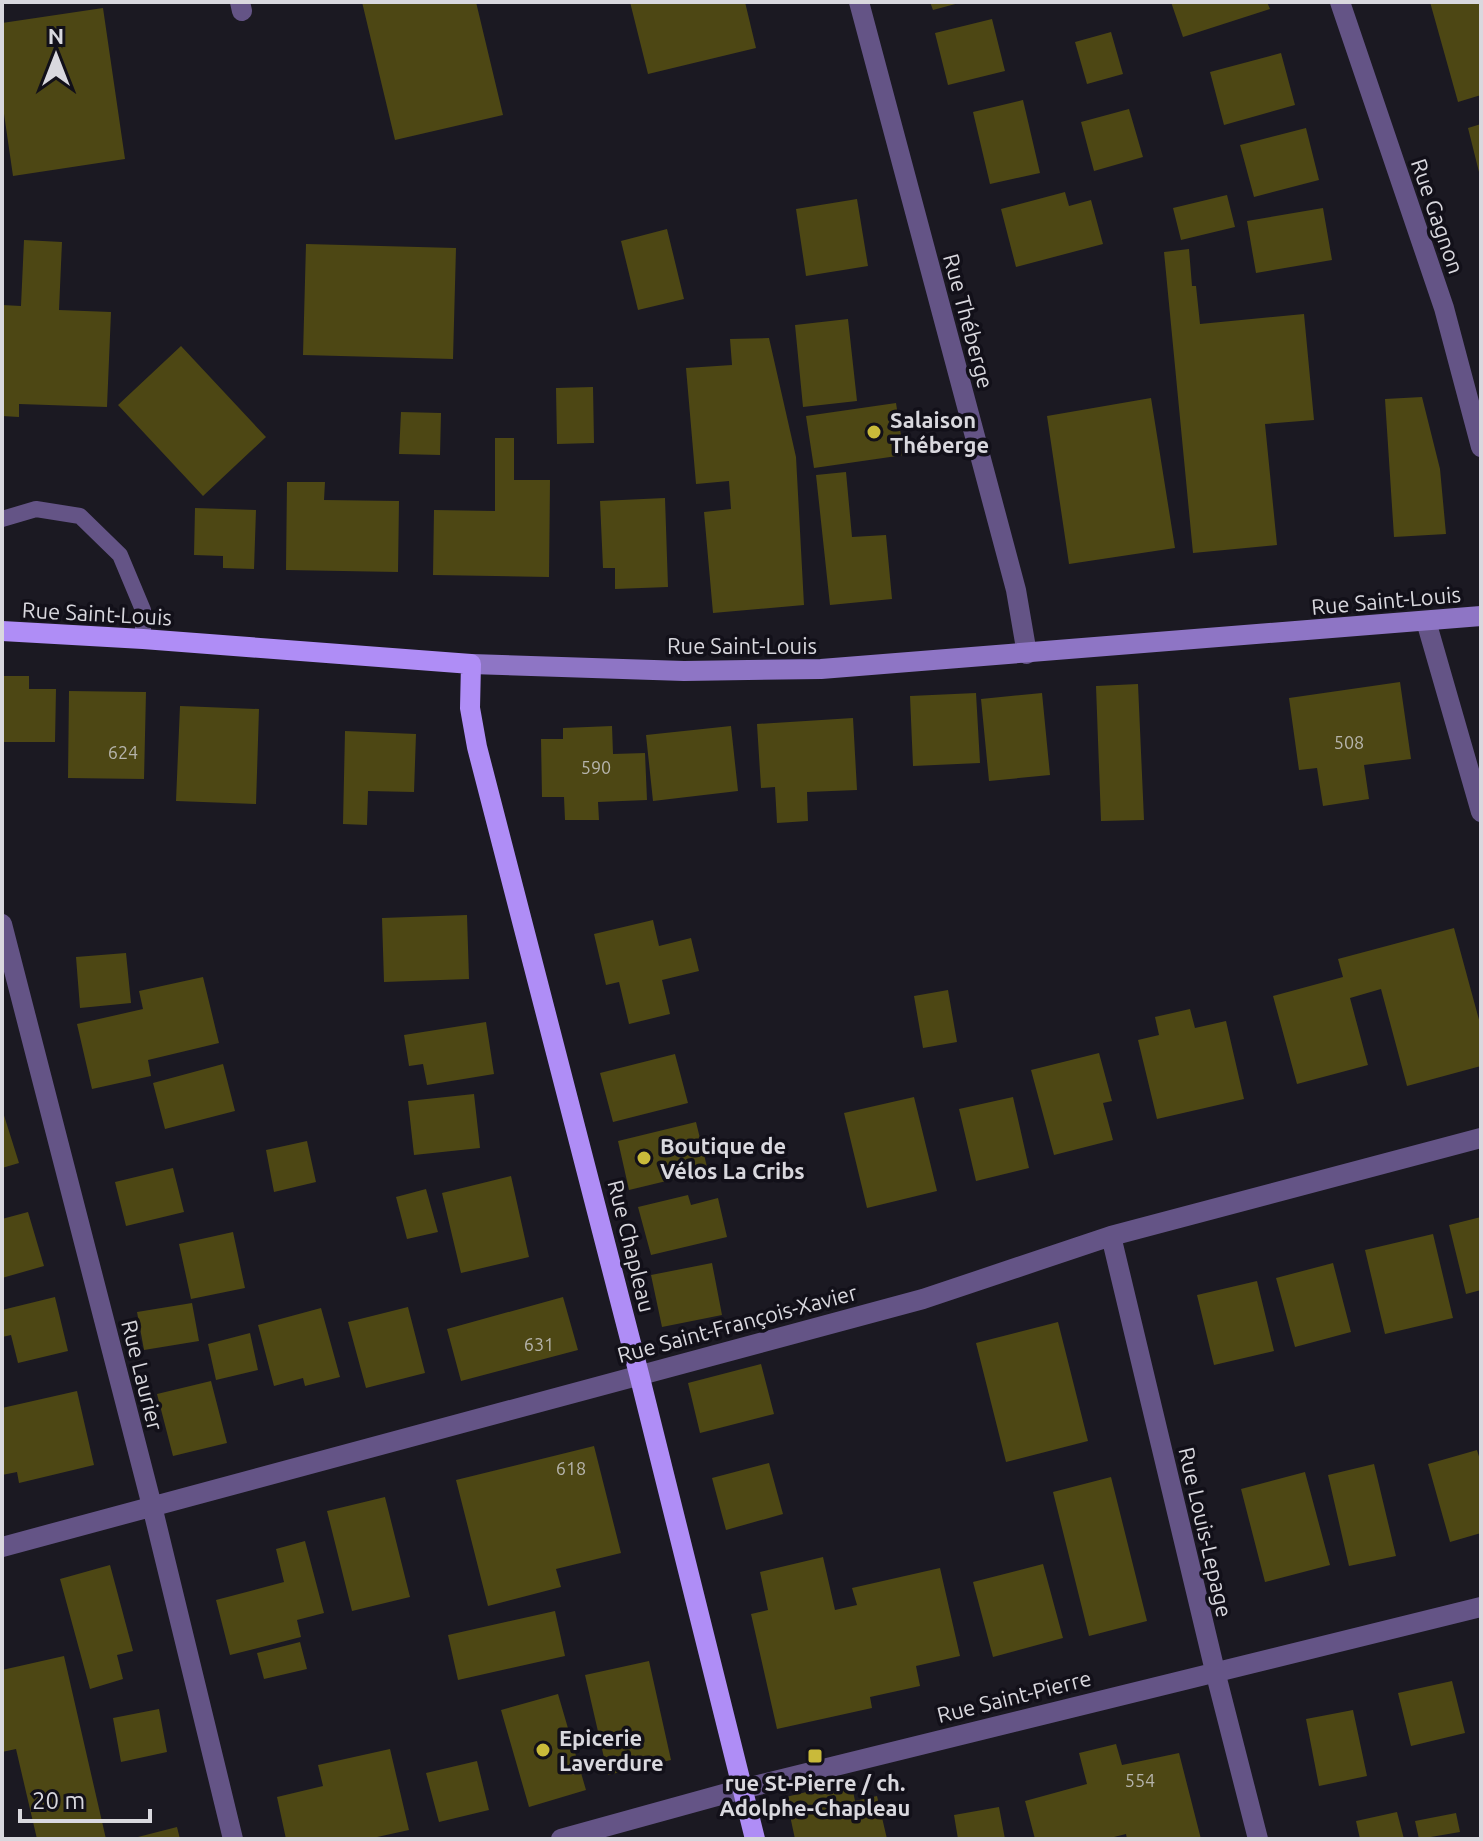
<svg xmlns="http://www.w3.org/2000/svg" width="1483" height="1841" font-family="Ubuntu,sans-serif">
	<style>
		.building { fill: #4d4714 }
		.lines { fill: none; stroke-linecap: round; stroke-linejoin: round }
		.service { stroke: #645486; stroke-width: 16 }
		.minor { stroke: #645486; stroke-width: 20 }
		.secondary { stroke: #8e75c5; stroke-width: 20 }
		.primary { stroke: #af8df6; stroke-width: 20 }
		.poi-dot { fill: #c9ba3a; stroke: #121019; stroke-width: 3 }
		.labels { text-anchor: middle; dominant-baseline: central; stroke-width: 7; stroke-linejoin: round; paint-order: stroke }
		.number-label { font-size: 18px; fill: #b6b4ac }
		.street-label { font-size: 22px; fill: #d9d8de; stroke: #121019 }
		.poi-label { font-size: 22px; font-weight: bold; fill: #d9d8de; stroke: #121019; text-anchor: start }
	</style>
	<rect width="100%" height="100%" fill="#1b1922"/>
	<!-- building -->
	<path class="building" d="M 362,2 L 476,2 L 503,115 L 395,140 Z
		M 630,2 L 745,2 L 756,48 L 648,74 Z
		M 930,2 L 959,2 L 959,3 L 933,10 Z
		M 1171,2 L 1267,2 L 1270,9 L 1183,37 Z
		M 1430,2 L 1481,2 L 1481,95 L 1458,102 Z
		M 103,8 L 125,159 L 13,176 L 2,100 L 2,23 Z
		M 992,19 L 1005,71 L 948,85 L 935,33 Z
		M 1111,32 L 1123,74 L 1087,84 L 1075,42 Z
		M 1281,53 L 1295,105 L 1224,125 L 1210,72 Z
		M 1023,100 L 1040,173 L 990,184 L 973,112 Z
		M 1129,109 L 1143,157 L 1094,171 L 1081,122 Z
		M 1481,124 L 1481,176 L 1480,176 L 1468,128 Z
		M 1306,128 L 1319,180 L 1254,197 L 1240,145 Z
		M 1065,192 L 1069,206 L 1091,200 L 1103,244 L 1016,267 L 1001,209 Z
		M 1227,195 L 1235,227 L 1181,240 L 1173,208 Z
		M 857,199 L 868,266 L 806,276 L 796,209 Z
		M 1323,208 L 1332,260 L 1256,273 L 1247,221 Z
		M 667,229 L 684,299 L 638,310 L 621,241 Z
		M 24,240 L 62,242 L 59,310 L 111,312 L 107,407 L 19,404 L 19,417 L 2,416 L 2,305 L 21,306 Z
		M 306,244 L 456,248 L 453,359 L 303,355 Z
		M 1189,249 L 1192,286 L 1196,286 L 1200,324 L 1304,314 L 1314,420 L 1265,424 L 1277,545 L 1193,553 L 1164,252 Z
		M 848,319 L 857,401 L 803,407 L 795,325 Z
		M 769,338 L 796,457 L 804,605 L 713,613 L 704,512 L 731,509 L 729,481 L 696,484 L 686,368 L 732,365 L 730,339 Z
		M 181,346 L 266,437 L 203,496 L 118,405 Z
		M 593,387 L 594,443 L 557,444 L 556,388 Z
		M 1422,397 L 1440,469 L 1446,534 L 1394,537 L 1385,399 Z
		M 1151,398 L 1175,548 L 1069,564 L 1047,416 Z
		M 896,403 L 904,455 L 814,468 L 806,416 Z
		M 401,412 L 441,413 L 440,455 L 399,454 Z
		M 495,438 L 514,438 L 514,480 L 550,480 L 549,577 L 433,575 L 434,510 L 495,511 Z
		M 846,472 L 852,537 L 886,535 L 892,599 L 830,605 L 816,475 Z
		M 287,482 L 325,482 L 324,500 L 399,501 L 398,572 L 286,570 Z
		M 665,498 L 668,587 L 615,589 L 615,568 L 603,568 L 600,501 Z
		M 195,508 L 256,510 L 254,569 L 223,568 L 223,556 L 194,555 Z
		M 2,676 L 29,676 L 29,689 L 56,689 L 55,742 L 2,742 Z
		M 1400,682 L 1411,759 L 1364,765 L 1369,799 L 1323,806 L 1317,768 L 1299,770 L 1289,698 Z
		M 1138,684 L 1144,820 L 1101,821 L 1096,686 Z
		M 69,691 L 146,692 L 144,779 L 68,778 Z
		M 976,693 L 980,763 L 913,766 L 910,696 Z
		M 1042,693 L 1050,775 L 989,781 L 981,699 Z
		M 180,706 L 259,709 L 256,804 L 176,801 Z
		M 853,718 L 857,790 L 807,792 L 808,821 L 777,823 L 775,787 L 761,788 L 757,724 Z
		M 612,726 L 613,754 L 645,753 L 647,800 L 598,802 L 599,820 L 565,820 L 564,797 L 542,797 L 541,739 L 563,739 L 563,728 Z
		M 731,726 L 738,791 L 653,801 L 646,735 Z
		M 345,731 L 416,734 L 414,792 L 368,791 L 367,825 L 343,824 Z
		M 467,915 L 469,979 L 384,982 L 382,918 Z
		M 653,920 L 659,946 L 691,938 L 699,971 L 662,980 L 670,1014 L 629,1024 L 619,982 L 606,985 L 594,934 Z
		M 1454,928 L 1481,1027 L 1481,1066 L 1407,1086 L 1381,989 L 1350,998 L 1368,1065 L 1297,1084 L 1273,996 L 1343,977 L 1338,959 Z
		M 126,953 L 131,1003 L 80,1008 L 76,957 Z
		M 203,977 L 219,1043 L 148,1060 L 151,1076 L 92,1089 L 77,1024 L 143,1009 L 139,991 Z
		M 948,990 L 957,1042 L 923,1048 L 914,996 Z
		M 1190,1009 L 1195,1028 L 1226,1021 L 1244,1099 L 1157,1119 L 1138,1040 L 1159,1035 L 1155,1017 Z
		M 486,1022 L 494,1074 L 427,1085 L 423,1064 L 409,1066 L 404,1035 Z
		M 1099,1053 L 1112,1101 L 1103,1103 L 1113,1140 L 1054,1155 L 1031,1070 Z
		M 675,1054 L 688,1103 L 613,1122 L 600,1073 Z
		M 223,1064 L 235,1111 L 165,1129 L 153,1083 Z
		M 474,1094 L 480,1148 L 414,1155 L 408,1101 Z
		M 914,1097 L 937,1191 L 867,1208 L 844,1113 Z
		M 1013,1097 L 1029,1168 L 976,1181 L 959,1109 Z
		M 2,1109 L 19,1163 L 2,1168 Z
		M 696,1122 L 708,1171 L 629,1190 L 618,1141 Z
		M 307,1141 L 316,1182 L 274,1192 L 266,1150 Z
		M 173,1168 L 184,1212 L 126,1226 L 115,1182 Z
		M 511,1176 L 529,1257 L 461,1273 L 442,1193 Z
		M 426,1189 L 438,1232 L 407,1239 L 396,1197 Z
		M 688,1195 L 691,1205 L 718,1198 L 727,1237 L 651,1255 L 638,1207 Z
		M 28,1212 L 44,1266 L 2,1278 L 2,1219 Z
		M 1481,1217 L 1481,1290 L 1466,1294 L 1449,1225 Z
		M 233,1232 L 245,1288 L 191,1299 L 179,1244 Z
		M 1433,1234 L 1453,1318 L 1385,1334 L 1365,1250 Z
		M 712,1263 L 722,1315 L 662,1327 L 651,1275 Z
		M 1333,1263 L 1351,1332 L 1295,1347 L 1276,1278 Z
		M 1257,1281 L 1274,1351 L 1214,1365 L 1197,1295 Z
		M 55,1297 L 68,1351 L 18,1363 L 11,1335 L 2,1337 L 2,1310 Z
		M 563,1297 L 578,1350 L 461,1381 L 447,1329 Z
		M 192,1303 L 199,1341 L 144,1350 L 137,1312 Z
		M 408,1307 L 425,1373 L 366,1388 L 348,1322 Z
		M 321,1308 L 340,1377 L 305,1386 L 303,1378 L 274,1386 L 258,1325 Z
		M 1058,1322 L 1088,1441 L 1006,1462 L 976,1343 Z
		M 250,1333 L 258,1370 L 216,1380 L 208,1344 Z
		M 761,1364 L 774,1414 L 700,1433 L 688,1383 Z
		M 211,1381 L 227,1443 L 173,1456 L 157,1394 Z
		M 77,1391 L 94,1465 L 19,1483 L 17,1472 L 2,1475 L 2,1408 Z
		M 594,1446 L 621,1553 L 556,1569 L 561,1587 L 488,1606 L 456,1480 Z
		M 1477,1450 L 1481,1463 L 1481,1533 L 1450,1542 L 1428,1464 Z
		M 769,1463 L 783,1514 L 726,1530 L 712,1478 Z
		M 1374,1464 L 1396,1556 L 1349,1566 L 1328,1475 Z
		M 1305,1472 L 1330,1565 L 1265,1582 L 1241,1489 Z
		M 1111,1477 L 1147,1621 L 1089,1636 L 1053,1492 Z
		M 385,1497 L 410,1597 L 352,1611 L 327,1511 Z
		M 305,1541 L 324,1613 L 297,1620 L 301,1637 L 230,1655 L 216,1600 L 284,1582 L 276,1549 Z
		M 823,1557 L 835,1610 L 857,1605 L 852,1588 L 940,1568 L 960,1656 L 916,1666 L 920,1686 L 870,1697 L 872,1708 L 777,1729 L 751,1614 L 768,1610 L 760,1572 Z
		M 1043,1564 L 1063,1638 L 993,1657 L 973,1582 Z
		M 110,1565 L 133,1651 L 117,1655 L 123,1679 L 90,1689 L 60,1579 Z
		M 555,1611 L 565,1656 L 458,1680 L 448,1635 Z
		M 300,1642 L 307,1669 L 264,1679 L 257,1653 Z
		M 64,1656 L 106,1839 L 37,1839 L 16,1749 L 2,1752 L 2,1670 Z
		M 649,1661 L 671,1760 L 608,1775 L 585,1675 Z
		M 1452,1681 L 1465,1733 L 1411,1746 L 1398,1693 Z
		M 558,1694 L 586,1790 L 529,1807 L 501,1710 Z
		M 159,1709 L 167,1752 L 121,1762 L 113,1718 Z
		M 1353,1710 L 1367,1776 L 1319,1786 L 1306,1719 Z
		M 1116,1744 L 1122,1765 L 1179,1753 L 1201,1839 L 1127,1839 L 1126,1834 L 1106,1839 L 1035,1839 L 1025,1801 L 1087,1784 L 1079,1753 Z
		M 390,1749 L 409,1830 L 368,1839 L 286,1839 L 277,1797 L 323,1786 L 318,1765 Z
		M 477,1761 L 489,1810 L 439,1822 L 426,1773 Z
		M 851,1781 L 855,1801 L 877,1796 L 887,1839 L 795,1839 L 786,1797 Z
		M 999,1807 L 1005,1839 L 958,1839 L 954,1815 Z
		M 1397,1812 L 1404,1839 L 1360,1839 L 1356,1821 Z
		M 1456,1813 L 1460,1832 L 1419,1839 L 1415,1821 Z
		M 177,1827 L 180,1839 L 134,1839 L 134,1838 Z"/>
	<g class="lines">
		<!-- service -->
		<path class="service" d="M 2,519 L 36,509 L 80,516 L 120,555 L 143,610 L 143,639"/>
		<!-- minor -->
		<path class="minor" d="M 240,2 L 242,11
			M 859,2 L 1016,590 L 1027,654
			M 1340,2 L 1444,308 L 1481,447
			M 1426,621 L 1481,812
			M 2,924 L 152,1506 L 233,1839
			M 1111,1236 L 1215,1671 L 1258,1839
			M 2,1547 L 923,1299 L 1111,1236 L 1481,1138
			M 561,1839 L 742,1789 L 1481,1607"/>
		<!-- secondary -->
		<path class="secondary" d="M 471,664 L 684,671 L 821,669 L 1481,616"/>
		<!-- primary -->
		<path class="primary" d="M 2,631 L 143,639 L 471,664 L 470,708 L 477,747 L 639,1374 L 755,1839"/>
	</g>
	<!-- markers -->
	<g class="poi-dot">
		<circle cx="874" cy="432" r="8"/>
		<circle cx="644" cy="1158" r="8"/>
		<circle cx="543" cy="1750" r="8"/>
		<rect x="807" y="1748" width="16" height="16" rx="4"/>
	</g>
	<g class="labels">
		<!-- number labels -->
		<g class="number-label">
			<text x="1349" y="742">508</text>
			<text x="123" y="752">624</text>
			<text x="596" y="767">590</text>
			<text x="539" y="1344">631</text>
			<text x="571" y="1468">618</text>
			<text x="1140" y="1780">554</text>
		</g>
		<!-- street labels -->
		<g class="street-label">
			<text transform="translate(1438 216) rotate(71)">Rue Gagnon</text>
			<text transform="translate(969 321) rotate(75)">Rue Théberge</text>
			<text transform="translate(1386 600) rotate(-5)">Rue Saint-Louis</text>
			<text transform="translate(97 613) rotate(3)">Rue Saint-Louis</text>
			<text x="742" y="645">Rue Saint-Louis</text>
			<text transform="translate(632 1246) rotate(76)">Rue Chapleau</text>
			<text transform="translate(737 1323) rotate(-15)">Rue Saint-François-Xavier</text>
			<text transform="translate(143 1375) rotate(76)">Rue Laurier</text>
			<text transform="translate(1206 1532) rotate(77)">Rue Louis-Lepage</text>
			<text transform="translate(1014 1696) rotate(-14)">Rue Saint-Pierre</text>
		</g>
		<!-- poi labels -->
		<g class="poi-label">
			<text x="890" y="419">Salaison<tspan x="890" dy="25">Théberge</tspan></text>
			<text x="660" y="1145">Boutique de<tspan x="660" dy="25">Vélos La Cribs</tspan></text>
			<text x="559" y="1737">Epicerie<tspan x="559" dy="25">Laverdure</tspan></text>
			<text x="815" y="1782" text-anchor="middle">rue St-Pierre / ch.<tspan x="815" dy="25">Adolphe-Chapleau</tspan></text>
		</g>
	</g>
	<!-- border -->
	<rect width="1483" height="1841" fill="none" stroke="#d9d8de" stroke-width="8"/>
	<!-- north arrow -->
	<g transform="translate(56 56)" stroke="#121019" stroke-width="6" paint-order="stroke">
	<path d="M0-6L14 30L0 20L-14 30Z" fill="#d9d8de"/>
	<text y="-12" font-size="22" font-weight="bold" text-anchor="middle" fill="#d9d8de">N</text>
	</g>
	<!-- scale -->
	<path d="M20 1809v12h130v-12" fill="none" stroke="#d9d8de" stroke-width="4"/>
	<text x="32" y="1809" font-size="24" fill="#d9d8de" stroke="#121019" stroke-width="6" paint-order="stroke">20 m</text>
</svg>
